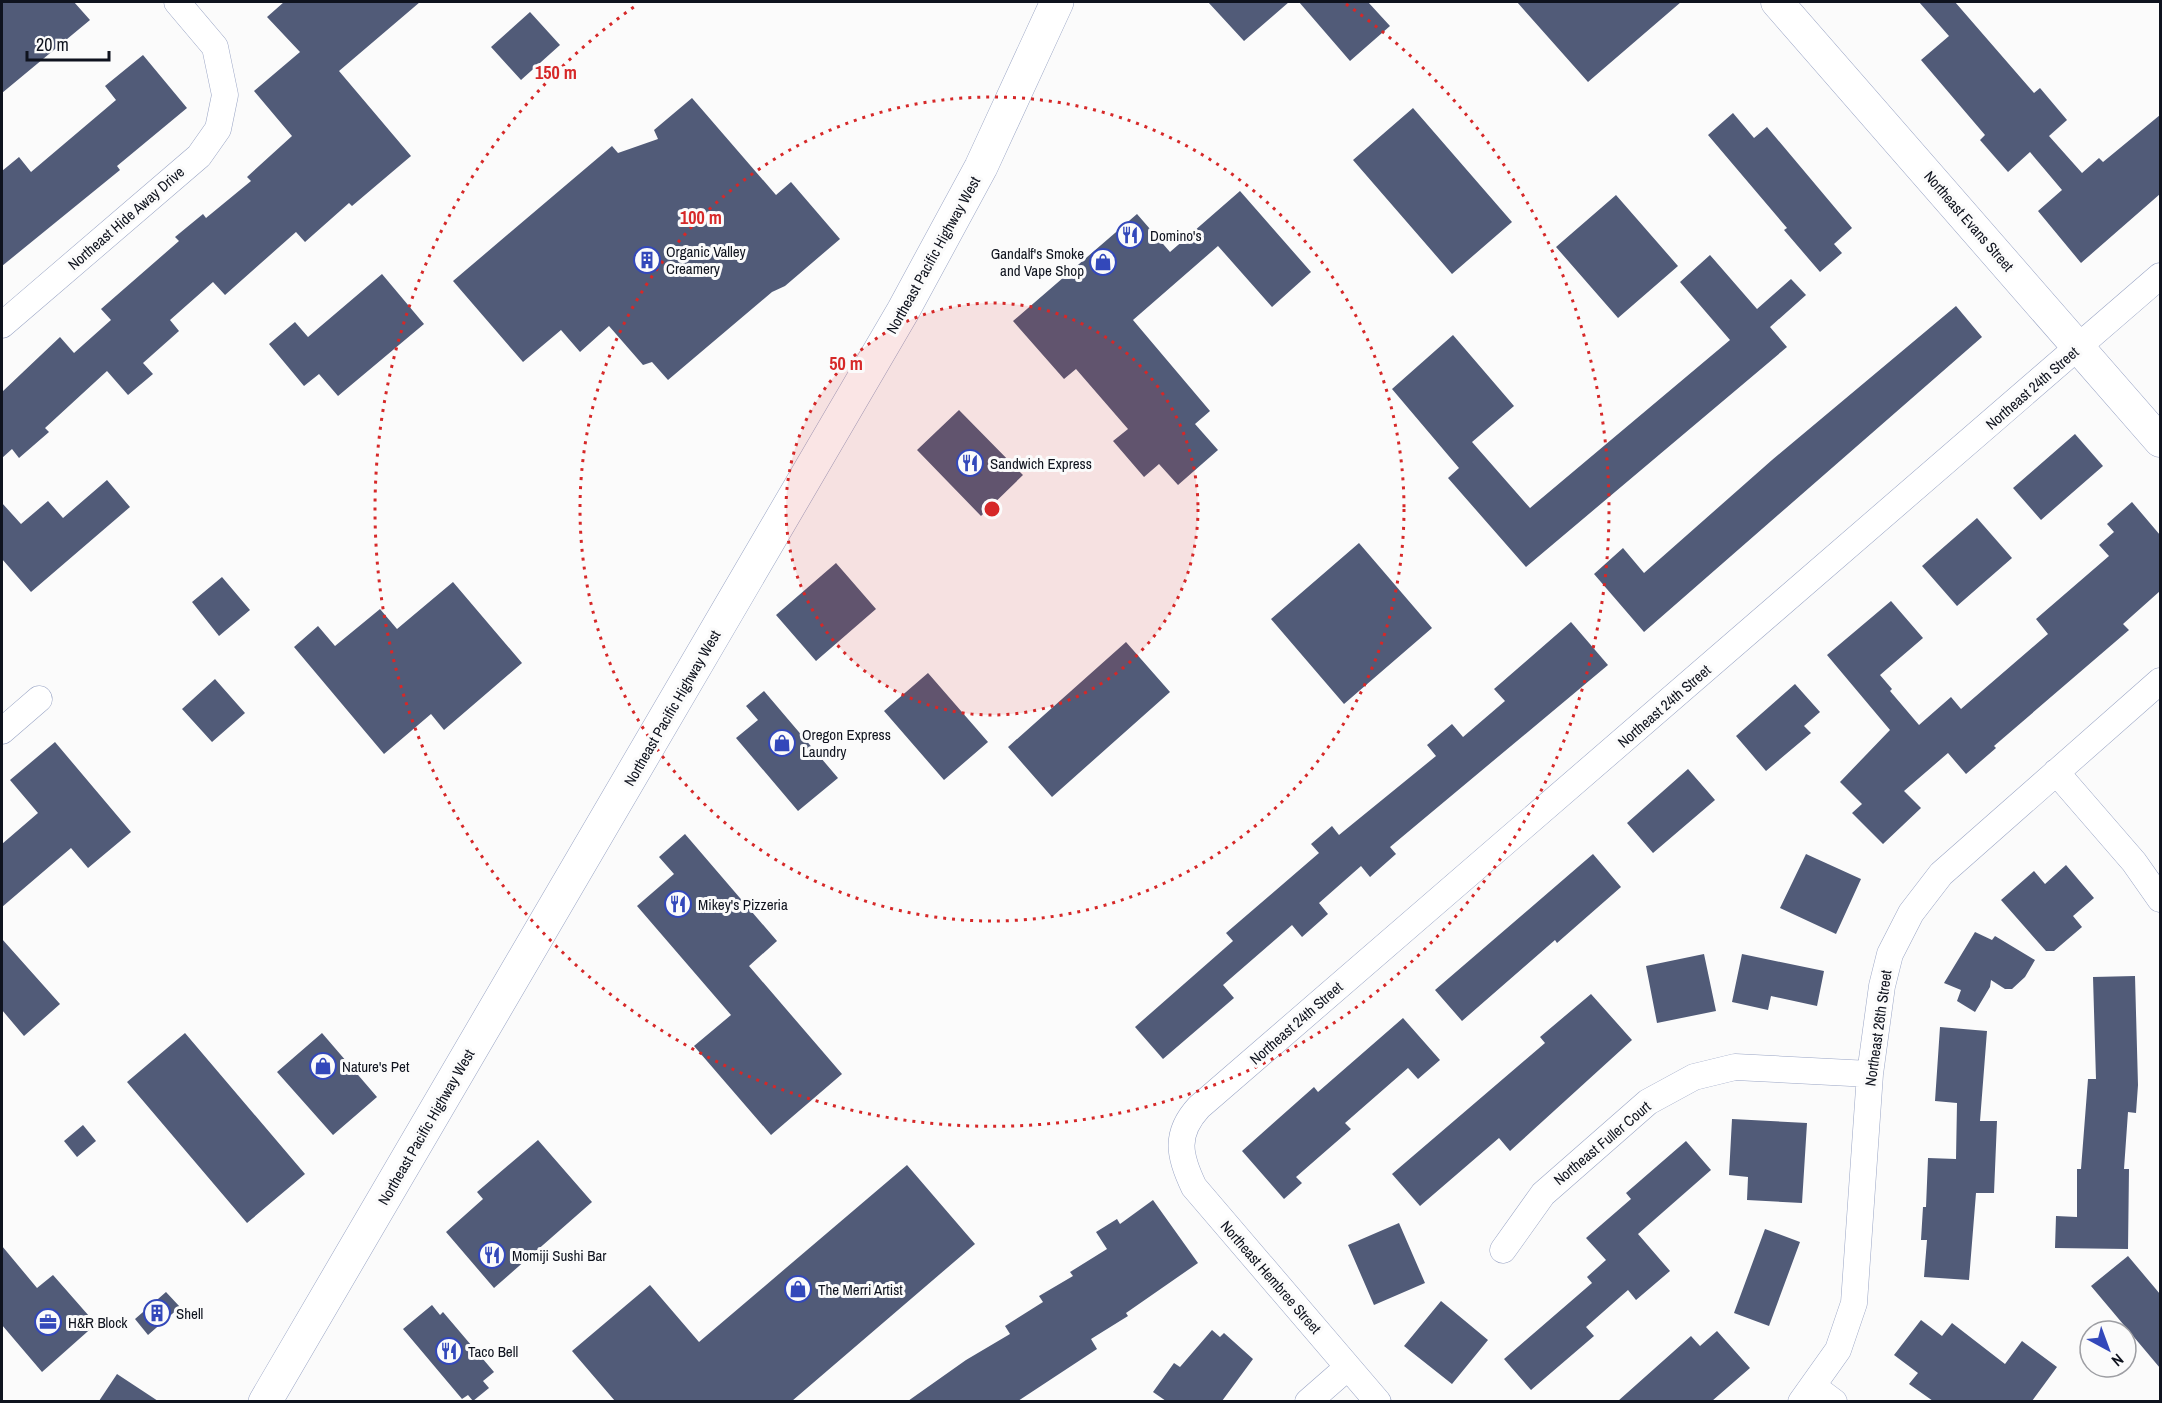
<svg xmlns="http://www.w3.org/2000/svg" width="2162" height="1403" font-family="'Archivo Narrow',sans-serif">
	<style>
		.building { fill: #515b78 }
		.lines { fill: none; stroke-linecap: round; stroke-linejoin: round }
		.minor-casing { stroke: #9aa5c5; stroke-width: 27 }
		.tertiary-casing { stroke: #9aa5c5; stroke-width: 33 }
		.trunk-casing { stroke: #9aa5c5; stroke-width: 34 }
		.minor { stroke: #fff; stroke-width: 26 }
		.tertiary { stroke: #fff; stroke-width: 32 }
		.trunk { stroke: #fff; stroke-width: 33 }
		.ring { fill: none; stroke: #d62828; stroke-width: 3; stroke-dasharray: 3 6 }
		.labels { text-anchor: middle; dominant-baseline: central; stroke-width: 6; stroke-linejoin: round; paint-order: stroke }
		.street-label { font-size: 15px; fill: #0f131e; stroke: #fbfbfb }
		.poi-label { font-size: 15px; fill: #0f131e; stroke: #fbfbfb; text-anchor: start }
		.centre { fill: #d62828; stroke: #fbfbfb; stroke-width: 3 }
		.ring-label { font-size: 18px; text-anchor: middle; font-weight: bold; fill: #d62828; stroke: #fbfbfb; stroke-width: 6; stroke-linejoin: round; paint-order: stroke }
	</style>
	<rect width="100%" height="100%" fill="#fbfbfb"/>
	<!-- building -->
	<path class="building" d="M 2,2 L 74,2 L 90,20 L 2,93 Z
		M 284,2 L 420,2 L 339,71 L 411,156 L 352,206 L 349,203 L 305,242 L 296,232 L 225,295 L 213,282 L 170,320 L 179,331 L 143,363 L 153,374 L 128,395 L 107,371 L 45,428 L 49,432 L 19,458 L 12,449 L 2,458 L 2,392 L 60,337 L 74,353 L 111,320 L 101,309 L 179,241 L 175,237 L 203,214 L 206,218 L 251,181 L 247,177 L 292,136 L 254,91 L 300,52 L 267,17 Z
		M 1208,2 L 1289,2 L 1244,41 Z
		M 1299,2 L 1368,2 L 1390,26 L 1350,61 Z
		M 1517,2 L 1681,2 L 1588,82 Z
		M 1919,2 L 1955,2 L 2034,93 L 2040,88 L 2067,120 L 2049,136 L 2082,173 L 2099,158 L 2103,162 L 2160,115 L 2160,194 L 2081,263 L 2038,211 L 2062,190 L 2030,152 L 2008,172 L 1980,140 L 1985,135 L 1921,60 L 1949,36 Z
		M 530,12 L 560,45 L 521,80 L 491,47 Z
		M 143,55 L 187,108 L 117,166 L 120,170 L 2,266 L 2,171 L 19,157 L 31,172 L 116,100 L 105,86 Z
		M 692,98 L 776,195 L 791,182 L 840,239 L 785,286 L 772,292 L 668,380 L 652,362 L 643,365 L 609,326 L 580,352 L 561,330 L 523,362 L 453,281 L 612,146 L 618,153 L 658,139 L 654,130 Z
		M 1413,108 L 1512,222 L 1452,274 L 1353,160 Z
		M 1733,113 L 1754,138 L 1767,127 L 1852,228 L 1834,244 L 1842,253 L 1820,272 L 1784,230 L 1787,228 L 1708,135 Z
		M 1240,191 L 1311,272 L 1272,307 L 1218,246 L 1133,320 L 1210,411 L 1195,424 L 1218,450 L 1178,485 L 1159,464 L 1144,477 L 1113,441 L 1128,429 L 1076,369 L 1064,379 L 1013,321 L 1137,214 L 1170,252 Z
		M 1616,195 L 1678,266 L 1618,318 L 1556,247 Z
		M 1710,255 L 1757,309 L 1791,279 L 1806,295 L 1770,327 L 1787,347 L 1526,567 L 1448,478 L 1459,468 L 1392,389 L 1453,335 L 1514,406 L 1472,442 L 1530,508 L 1730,340 L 1680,282 Z
		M 382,274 L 424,324 L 338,396 L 319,374 L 304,386 L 269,344 L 295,322 L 308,337 Z
		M 1956,306 L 1982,337 L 1644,632 L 1594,574 L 1623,548 L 1644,573 L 1772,460 Z
		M 959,410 L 1023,475 L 981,516 L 917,450 Z
		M 2075,434 L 2103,466 L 2041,520 L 2013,488 Z
		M 107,480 L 130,507 L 31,592 L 2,559 L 2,503 L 21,524 L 48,501 L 63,518 Z
		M 2132,502 L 2160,535 L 2160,591 L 2123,624 L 2129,630 L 1994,746 L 1996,748 L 1966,774 L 1948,753 L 1904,791 L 1921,808 L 1883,844 L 1852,813 L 1862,804 L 1840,782 L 1890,730 L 1827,655 L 1891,601 L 1923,638 L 1880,675 L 1892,689 L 1890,691 L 1919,725 L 1951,697 L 1961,709 L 2048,634 L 2036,619 L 2109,556 L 2099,545 L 2114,532 L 2107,524 Z
		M 1977,518 L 2012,558 L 1957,606 L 1922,566 Z
		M 1359,543 L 1432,628 L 1344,704 L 1271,619 Z
		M 836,563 L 876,609 L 816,661 L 776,615 Z
		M 222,577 L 250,610 L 219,636 L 192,602 Z
		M 453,582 L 522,663 L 444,730 L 431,714 L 384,754 L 294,647 L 318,626 L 335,646 L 380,609 L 397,629 Z
		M 1571,622 L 1608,665 L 1390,847 L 1396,854 L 1370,877 L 1361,866 L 1319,903 L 1328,914 L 1302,937 L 1292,925 L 1223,985 L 1234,998 L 1163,1059 L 1135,1027 L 1233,941 L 1226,933 L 1319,853 L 1311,844 L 1332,826 L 1339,835 L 1436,756 L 1427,745 L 1452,724 L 1463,737 L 1505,701 L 1494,689 Z
		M 1126,642 L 1170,692 L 1052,797 L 1008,747 Z
		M 928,673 L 988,742 L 944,780 L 884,711 Z
		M 215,679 L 245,713 L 212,742 L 182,709 Z
		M 1795,684 L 1820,712 L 1804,726 L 1811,733 L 1766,771 L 1736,736 Z
		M 764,691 L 838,778 L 798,811 L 736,738 L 758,720 L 746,706 Z
		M 55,742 L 131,832 L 88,868 L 71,848 L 2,907 L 2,844 L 38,813 L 10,780 Z
		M 1688,769 L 1715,800 L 1653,853 L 1627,823 Z
		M 685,834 L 777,941 L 749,966 L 842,1074 L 771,1135 L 694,1046 L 731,1015 L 637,906 L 674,874 L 659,857 Z
		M 1593,854 L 1621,887 L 1557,943 L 1555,940 L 1462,1021 L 1435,990 Z
		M 1806,854 L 1861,879 L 1836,934 L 1780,908 Z
		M 2066,865 L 2094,898 L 2073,916 L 2082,927 L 2054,951 L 2046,951 L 2001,900 L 2034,871 L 2045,884 Z
		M 1975,932 L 1992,940 L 1995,936 L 2035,960 L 2025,977 L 2012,989 L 2005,989 L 1991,980 L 1990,987 L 1975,1012 L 1957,1001 L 1961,990 L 1944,983 Z
		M 2,939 L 60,1004 L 24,1036 L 2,1010 Z
		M 1704,954 L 1716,1011 L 1657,1023 L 1646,966 Z
		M 1742,954 L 1824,971 L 1817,1006 L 1771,996 L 1768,1010 L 1732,1002 Z
		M 2135,976 L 2138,1085 L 2136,1113 L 2128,1112 L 2124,1169 L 2129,1169 L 2128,1249 L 2055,1248 L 2056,1216 L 2077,1217 L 2077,1169 L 2081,1169 L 2088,1079 L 2096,1079 L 2093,977 Z
		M 1591,994 L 1632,1040 L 1510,1151 L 1499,1138 L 1420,1206 L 1392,1174 L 1545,1043 L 1540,1037 Z
		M 1403,1018 L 1440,1060 L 1418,1079 L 1408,1068 L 1345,1123 L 1351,1129 L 1296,1177 L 1302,1183 L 1284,1199 L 1242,1151 L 1314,1087 L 1318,1092 Z
		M 1940,1027 L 1987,1031 L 1980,1121 L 1997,1121 L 1994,1193 L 1976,1193 L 1969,1280 L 1924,1277 L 1927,1240 L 1921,1240 L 1923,1207 L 1926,1207 L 1928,1158 L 1956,1159 L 1957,1103 L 1935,1101 Z
		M 185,1033 L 305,1174 L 247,1223 L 127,1082 Z
		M 322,1033 L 377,1097 L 333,1135 L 277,1072 Z
		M 1732,1119 L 1807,1123 L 1802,1203 L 1747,1200 L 1748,1177 L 1729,1175 Z
		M 83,1125 L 96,1141 L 77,1157 L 64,1141 Z
		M 538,1140 L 592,1202 L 494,1288 L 446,1232 L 483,1199 L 477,1192 Z
		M 1686,1141 L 1711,1170 L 1638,1234 L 1670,1271 L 1636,1300 L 1628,1290 L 1586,1327 L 1594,1336 L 1531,1390 L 1504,1359 L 1592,1283 L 1587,1277 L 1606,1260 L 1586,1238 L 1631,1199 L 1626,1193 Z
		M 907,1165 L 975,1244 L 792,1401 L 615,1401 L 572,1351 L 650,1285 L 699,1342 Z
		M 1153,1200 L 1198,1263 L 1126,1313 L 1128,1316 L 1091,1339 L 1097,1349 L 1018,1401 L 908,1401 L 966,1360 L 1010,1334 L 1005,1326 L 1043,1302 L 1039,1296 L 1073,1276 L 1070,1272 L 1107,1249 L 1096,1232 L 1117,1219 L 1120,1224 Z
		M 1399,1223 L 1425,1283 L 1374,1305 L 1348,1245 Z
		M 1765,1229 L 1800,1242 L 1769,1326 L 1734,1313 Z
		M 2,1246 L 37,1288 L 53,1275 L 96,1324 L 42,1372 L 2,1325 Z
		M 2128,1256 L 2160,1294 L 2160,1368 L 2091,1286 Z
		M 166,1292 L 180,1307 L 148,1335 L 135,1319 Z
		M 1441,1301 L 1488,1340 L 1452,1384 L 1404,1346 Z
		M 432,1305 L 440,1315 L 443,1312 L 494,1372 L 483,1381 L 489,1388 L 473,1401 L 468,1395 L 462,1399 L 403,1329 Z
		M 1921,1320 L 1942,1336 L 1952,1323 L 2005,1364 L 2022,1341 L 2057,1367 L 2032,1401 L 1933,1401 L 1909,1384 L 1918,1373 L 1894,1355 Z
		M 1212,1330 L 1220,1337 L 1224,1333 L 1253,1359 L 1222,1401 L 1166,1401 L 1153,1392 L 1174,1363 L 1180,1367 Z
		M 1717,1331 L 1750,1368 L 1712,1401 L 1618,1401 L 1691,1336 L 1700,1346 Z
		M 117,1374 L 158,1401 L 99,1401 Z"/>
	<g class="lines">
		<defs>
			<path id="minor" d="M 2,325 L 199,156 L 218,129 L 225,95 L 215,47 L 177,2
				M 2,731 L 39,699
				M 2056,772 L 2134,862 L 2160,899
				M 1503,1250 L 1543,1194 L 1648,1102 L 1694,1077 L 1735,1067 L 1870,1074
				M 1814,1387 L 1834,1402
				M 1308,1402 L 1348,1367
				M 1378,1402 L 1194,1187 C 1179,1156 1174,1134 1199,1107 L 2160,276
				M 1801,1402 L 1838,1350 L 1854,1303 L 1870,1074 L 1882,986 L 1890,954 L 1911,913 L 1941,874 L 2160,681"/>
			<path id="tertiary" d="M 1777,2 L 2160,441"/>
			<path id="trunk" d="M 265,1402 L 903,311 L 981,167 L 1057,2"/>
		</defs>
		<!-- minor casing -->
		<use href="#minor" class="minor-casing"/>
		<!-- tertiary casing -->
		<use href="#tertiary" class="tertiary-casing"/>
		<!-- trunk casing -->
		<use href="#trunk" class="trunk-casing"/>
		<!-- minor -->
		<use href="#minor" class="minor"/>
		<!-- tertiary -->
		<use href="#tertiary" class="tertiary"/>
		<!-- trunk -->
		<use href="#trunk" class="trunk"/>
	</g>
	<!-- distance rings -->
	<circle cx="992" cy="509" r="206" fill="#d62828" fill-opacity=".12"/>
	<g class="ring">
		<circle cx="992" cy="509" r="206"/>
		<circle cx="992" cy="509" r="412"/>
		<path d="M1346 4A617 617 0 1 1 638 4"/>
	</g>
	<!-- icons -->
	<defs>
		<symbol id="restaurant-ring" viewBox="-11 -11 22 22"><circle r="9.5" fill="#fbfbfb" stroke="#3348ba" stroke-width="1.5"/><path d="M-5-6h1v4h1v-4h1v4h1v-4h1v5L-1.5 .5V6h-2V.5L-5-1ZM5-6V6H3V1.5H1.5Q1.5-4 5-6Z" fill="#3348ba"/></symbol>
		<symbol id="building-ring" viewBox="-11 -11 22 22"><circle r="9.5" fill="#fbfbfb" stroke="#3348ba" stroke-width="1.5"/><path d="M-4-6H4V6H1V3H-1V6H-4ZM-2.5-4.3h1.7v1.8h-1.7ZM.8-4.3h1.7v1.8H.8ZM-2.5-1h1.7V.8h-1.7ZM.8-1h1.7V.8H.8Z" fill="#3348ba"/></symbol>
		<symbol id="shop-ring" viewBox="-11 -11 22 22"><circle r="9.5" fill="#fbfbfb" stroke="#3348ba" stroke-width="1.5"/><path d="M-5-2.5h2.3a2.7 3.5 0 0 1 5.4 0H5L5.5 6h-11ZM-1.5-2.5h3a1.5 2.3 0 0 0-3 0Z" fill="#3348ba"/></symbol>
		<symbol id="office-ring" viewBox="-11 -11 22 22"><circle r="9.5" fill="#fbfbfb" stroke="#3348ba" stroke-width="1.5"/><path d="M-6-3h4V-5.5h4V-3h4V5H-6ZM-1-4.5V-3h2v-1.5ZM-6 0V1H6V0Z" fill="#3348ba"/></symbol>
	</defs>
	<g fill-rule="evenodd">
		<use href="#restaurant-ring" x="1115" y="220" width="30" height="30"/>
		<use href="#building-ring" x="632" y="245" width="30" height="30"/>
		<use href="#shop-ring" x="1088" y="247" width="30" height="30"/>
		<use href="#restaurant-ring" x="955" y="448" width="30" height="30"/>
		<use href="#shop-ring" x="767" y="728" width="30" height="30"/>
		<use href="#restaurant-ring" x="663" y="889" width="30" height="30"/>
		<use href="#shop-ring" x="308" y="1051" width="30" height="30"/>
		<use href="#restaurant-ring" x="477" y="1240" width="30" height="30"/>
		<use href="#shop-ring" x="783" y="1274" width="30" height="30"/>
		<use href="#building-ring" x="142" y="1298" width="30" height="30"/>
		<use href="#office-ring" x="33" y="1307" width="30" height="30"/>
		<use href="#restaurant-ring" x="434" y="1336" width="30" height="30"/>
	</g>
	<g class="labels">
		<!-- street labels -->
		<g class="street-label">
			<text transform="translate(126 218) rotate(-41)">Northeast Hide Away Drive</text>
			<text transform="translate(1969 221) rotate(49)">Northeast Evans Street</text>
			<text transform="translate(933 255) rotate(-61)">Northeast Pacific Highway West</text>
			<text transform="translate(2032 388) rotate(-41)">Northeast 24th Street</text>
			<text transform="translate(1664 706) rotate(-41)">Northeast 24th Street</text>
			<text transform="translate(672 708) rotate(-60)">Northeast Pacific Highway West</text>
			<text transform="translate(1296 1023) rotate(-41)">Northeast 24th Street</text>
			<text transform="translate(1878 1028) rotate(-82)">Northeast 26th Street</text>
			<text transform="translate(426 1127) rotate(-60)">Northeast Pacific Highway West</text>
			<text transform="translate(1602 1143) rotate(-40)">Northeast Fuller Court</text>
			<text transform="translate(1271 1277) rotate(49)">Northeast Hembree Street</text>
		</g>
		<!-- poi labels -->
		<g class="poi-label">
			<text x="1150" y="235">Domino's</text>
			<text x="666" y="251">Organic Valley<tspan x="666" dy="17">Creamery</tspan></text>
			<text x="1084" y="253" text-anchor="end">Gandalf's Smoke<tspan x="1084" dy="17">and Vape Shop</tspan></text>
			<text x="990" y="463">Sandwich Express</text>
			<text x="802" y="734">Oregon Express<tspan x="802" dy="17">Laundry</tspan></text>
			<text x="698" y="904">Mikey's Pizzeria</text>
			<text x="342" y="1066">Nature's Pet</text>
			<text x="512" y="1255">Momiji Sushi Bar</text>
			<text x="818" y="1289">The Merri Artist</text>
			<text x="176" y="1313">Shell</text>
			<text x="68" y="1322">H&amp;R Block</text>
			<text x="468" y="1351">Taco Bell</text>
		</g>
	</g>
	<circle cx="992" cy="509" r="9" class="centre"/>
	<g class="ring-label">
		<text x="556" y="79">150 m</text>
		<text x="701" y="224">100 m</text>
		<text x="846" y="370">50 m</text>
	</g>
	<!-- border -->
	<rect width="2162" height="1403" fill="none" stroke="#0f131e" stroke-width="6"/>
	<!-- north arrow -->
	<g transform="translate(2108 1349) rotate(139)"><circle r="28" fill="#fbfbfb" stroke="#9d9ea3" stroke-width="1.5"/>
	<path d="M0-4.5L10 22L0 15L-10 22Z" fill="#3348ba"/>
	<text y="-9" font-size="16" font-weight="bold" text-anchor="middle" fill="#0f131e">N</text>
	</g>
	<!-- scale -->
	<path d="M27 51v9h82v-9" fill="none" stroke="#0f131e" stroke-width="3"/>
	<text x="36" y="51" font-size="18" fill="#0f131e" stroke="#fbfbfb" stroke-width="4.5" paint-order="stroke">20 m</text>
</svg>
